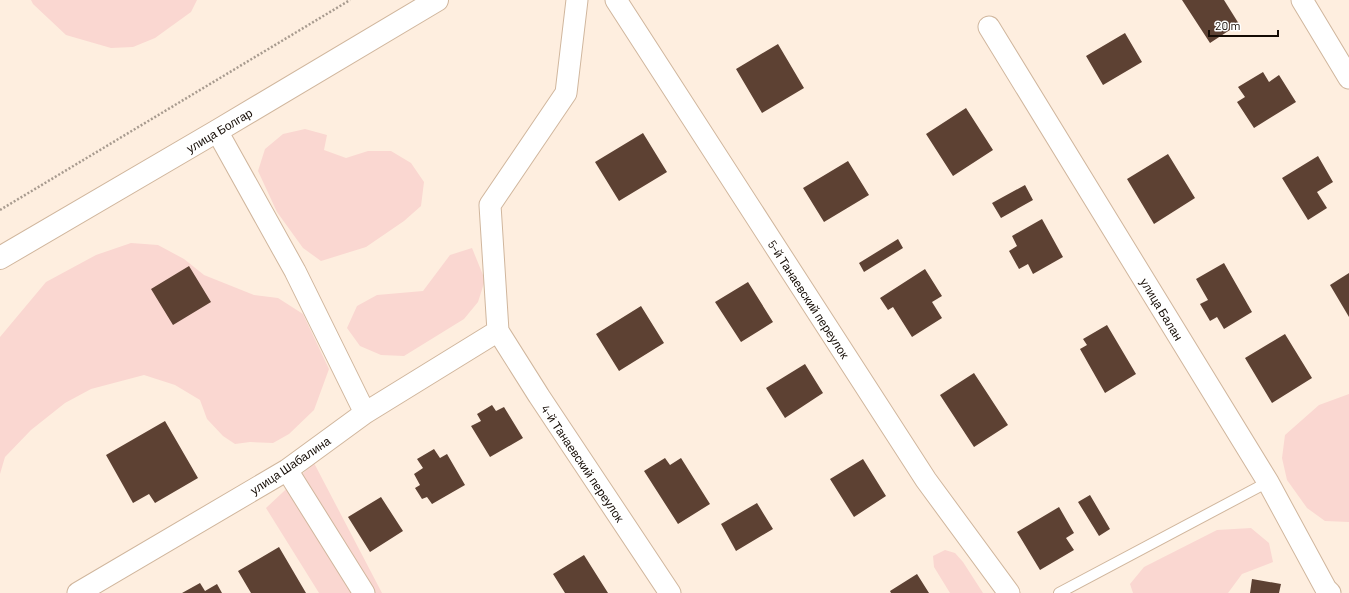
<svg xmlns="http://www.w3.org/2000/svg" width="1349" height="593" font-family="Barlow,sans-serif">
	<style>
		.green { fill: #fad7d1 }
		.building { fill: #5d4133 }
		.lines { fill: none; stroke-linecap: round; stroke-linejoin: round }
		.lane-casing { stroke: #d0b69d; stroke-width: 12 }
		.street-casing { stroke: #d0b69d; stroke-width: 23 }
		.secondary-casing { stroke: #d0b69d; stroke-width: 24 }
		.path { stroke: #a89b8f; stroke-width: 2.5; stroke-dasharray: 2 2; stroke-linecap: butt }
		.lane { stroke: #fff; stroke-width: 10 }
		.street { stroke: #fff; stroke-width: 21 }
		.secondary { stroke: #fff; stroke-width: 22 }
		.labels { text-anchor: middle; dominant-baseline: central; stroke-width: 4; stroke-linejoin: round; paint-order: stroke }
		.street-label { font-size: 12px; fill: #140b04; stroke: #fff }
	</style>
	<rect width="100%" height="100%" fill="#feeedf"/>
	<!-- green -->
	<path class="green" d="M 31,0 L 197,0 L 191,12 L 155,38 L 133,47 L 111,48 L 66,35 L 33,4 Z
		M 305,129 L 327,135 L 324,150 L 346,158 L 368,151 L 391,151 L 411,163 L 424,182 L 421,206 L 404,221 L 366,247 L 321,261 L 303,248 L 277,212 L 258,171 L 265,149 L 283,134 Z
		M 131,243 L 158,245 L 184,259 L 204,275 L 254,295 L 278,298 L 303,314 L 329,369 L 314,410 L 289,434 L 273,443 L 250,442 L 235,444 L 223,436 L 207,419 L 200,400 L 175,385 L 144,375 L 91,389 L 65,403 L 31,430 L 5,457 L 0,474 L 0,337 L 46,282 L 96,255 Z
		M 472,248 L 485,280 L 478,302 L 464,319 L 404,356 L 381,355 L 360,346 L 347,328 L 357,306 L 377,295 L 423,291 L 450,255 Z
		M 1349,394 L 1349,522 L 1325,521 L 1307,508 L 1287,480 L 1282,458 L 1285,435 L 1319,405 Z
		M 314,463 L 382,593 L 319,593 L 266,508 Z
		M 1251,528 L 1269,543 L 1273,562 L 1242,574 L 1228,593 L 1133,593 L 1130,584 L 1144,567 L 1217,530 Z
		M 945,550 L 955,553 L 963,562 L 983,593 L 950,593 L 934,567 L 933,556 Z"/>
	<!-- building -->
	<path class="building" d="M 1182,0 L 1224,0 L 1239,24 L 1210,43 Z
		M 1125,33 L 1142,62 L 1103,85 L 1086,56 Z
		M 778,44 L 804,88 L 762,113 L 736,69 Z
		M 1263,72 L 1269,82 L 1279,75 L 1296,102 L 1254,128 L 1237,102 L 1245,97 L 1238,87 Z
		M 966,108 L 993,150 L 953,176 L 926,134 Z
		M 643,133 L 667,172 L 619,201 L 595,162 Z
		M 1168,154 L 1195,198 L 1154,224 L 1127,179 Z
		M 1318,156 L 1333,182 L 1317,192 L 1327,208 L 1308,220 L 1282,178 Z
		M 848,161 L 869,195 L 824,222 L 803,188 Z
		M 1025,185 L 1033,200 L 1001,218 L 992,203 Z
		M 1042,219 L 1063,257 L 1033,274 L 1028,264 L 1019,269 L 1009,251 L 1017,246 L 1012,236 Z
		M 898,239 L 903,248 L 864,272 L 859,263 Z
		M 1224,263 L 1252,312 L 1224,329 L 1217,317 L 1210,321 L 1200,304 L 1208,300 L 1196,279 Z
		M 189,266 L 211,302 L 173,325 L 151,289 Z
		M 925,269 L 942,296 L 932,302 L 942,318 L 912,337 L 893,307 L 888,310 L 880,298 Z
		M 1349,273 L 1349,317 L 1330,285 Z
		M 748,282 L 773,322 L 741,342 L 715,302 Z
		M 641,306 L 664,343 L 619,371 L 596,334 Z
		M 1107,325 L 1136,374 L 1105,393 L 1080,349 L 1087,345 L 1083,339 Z
		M 1285,334 L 1312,378 L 1272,403 L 1245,358 Z
		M 805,364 L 823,393 L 785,418 L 766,388 Z
		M 974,373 L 1008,425 L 974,447 L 940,395 Z
		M 492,405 L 496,411 L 504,407 L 523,438 L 490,457 L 471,426 L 481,421 L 477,414 Z
		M 165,421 L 198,478 L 155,503 L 149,494 L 133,503 L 106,455 Z
		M 434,449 L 440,458 L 447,454 L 465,485 L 432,504 L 427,497 L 422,499 L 415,488 L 420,485 L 414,474 L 423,468 L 417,459 Z
		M 665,458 L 670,465 L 681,458 L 710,504 L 678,524 L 644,471 Z
		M 863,459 L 886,496 L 854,517 L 830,479 Z
		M 1090,495 L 1110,529 L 1099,536 L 1078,502 Z
		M 381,497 L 403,531 L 370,552 L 348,517 Z
		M 757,503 L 773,529 L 736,551 L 721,524 Z
		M 1059,507 L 1074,533 L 1066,538 L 1074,550 L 1040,570 L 1017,532 Z
		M 279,547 L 306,593 L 251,593 L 238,571 Z
		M 584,555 L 608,593 L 565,593 L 553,574 Z
		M 917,574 L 929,593 L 891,593 L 890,591 Z
		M 1252,579 L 1281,584 L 1279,593 L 1250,593 Z
		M 200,583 L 205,591 L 217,584 L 222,593 L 182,593 Z"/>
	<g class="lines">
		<defs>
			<path id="lane" d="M 1059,593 L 1268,482"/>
			<path id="street" d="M 577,0 L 566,93 L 490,205 L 498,331 L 539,396 L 670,593
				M 616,0 L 926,480 L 1009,593
				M 1302,0 L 1349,78
				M 989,27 L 1268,482 L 1326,589 L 1330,593
				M 217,131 L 295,271 L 365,413
				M 287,470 L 364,593
				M 78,593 L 287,470 L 365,413 L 498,331"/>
			<path id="secondary" d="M 0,258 L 217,131 L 437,0"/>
		</defs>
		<!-- lane casing -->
		<use href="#lane" class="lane-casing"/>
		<!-- street casing -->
		<use href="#street" class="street-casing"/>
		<!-- secondary casing -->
		<use href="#secondary" class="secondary-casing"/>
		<!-- path -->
		<path class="path" d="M 0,210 L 350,0"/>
		<!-- lane -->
		<use href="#lane" class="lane"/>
		<!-- street -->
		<use href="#street" class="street"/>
		<!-- secondary -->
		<use href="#secondary" class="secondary"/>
	</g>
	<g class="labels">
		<!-- street labels -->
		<g class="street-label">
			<text transform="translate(219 130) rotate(-31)">улица Болгар</text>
			<text transform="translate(809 299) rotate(57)">5-й Танаевский переулок</text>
			<text transform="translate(1162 309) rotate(59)">улица Балан</text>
			<text transform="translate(583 463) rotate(56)">4-й Танаевский переулок</text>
			<text transform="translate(290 465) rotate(-34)">улица Шабалина</text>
		</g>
	</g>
	<!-- scale -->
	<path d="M1209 30v6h69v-6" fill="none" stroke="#140b04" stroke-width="2"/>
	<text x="1215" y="30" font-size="12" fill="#140b04" stroke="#ffffff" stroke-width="3" paint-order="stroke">20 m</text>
</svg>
